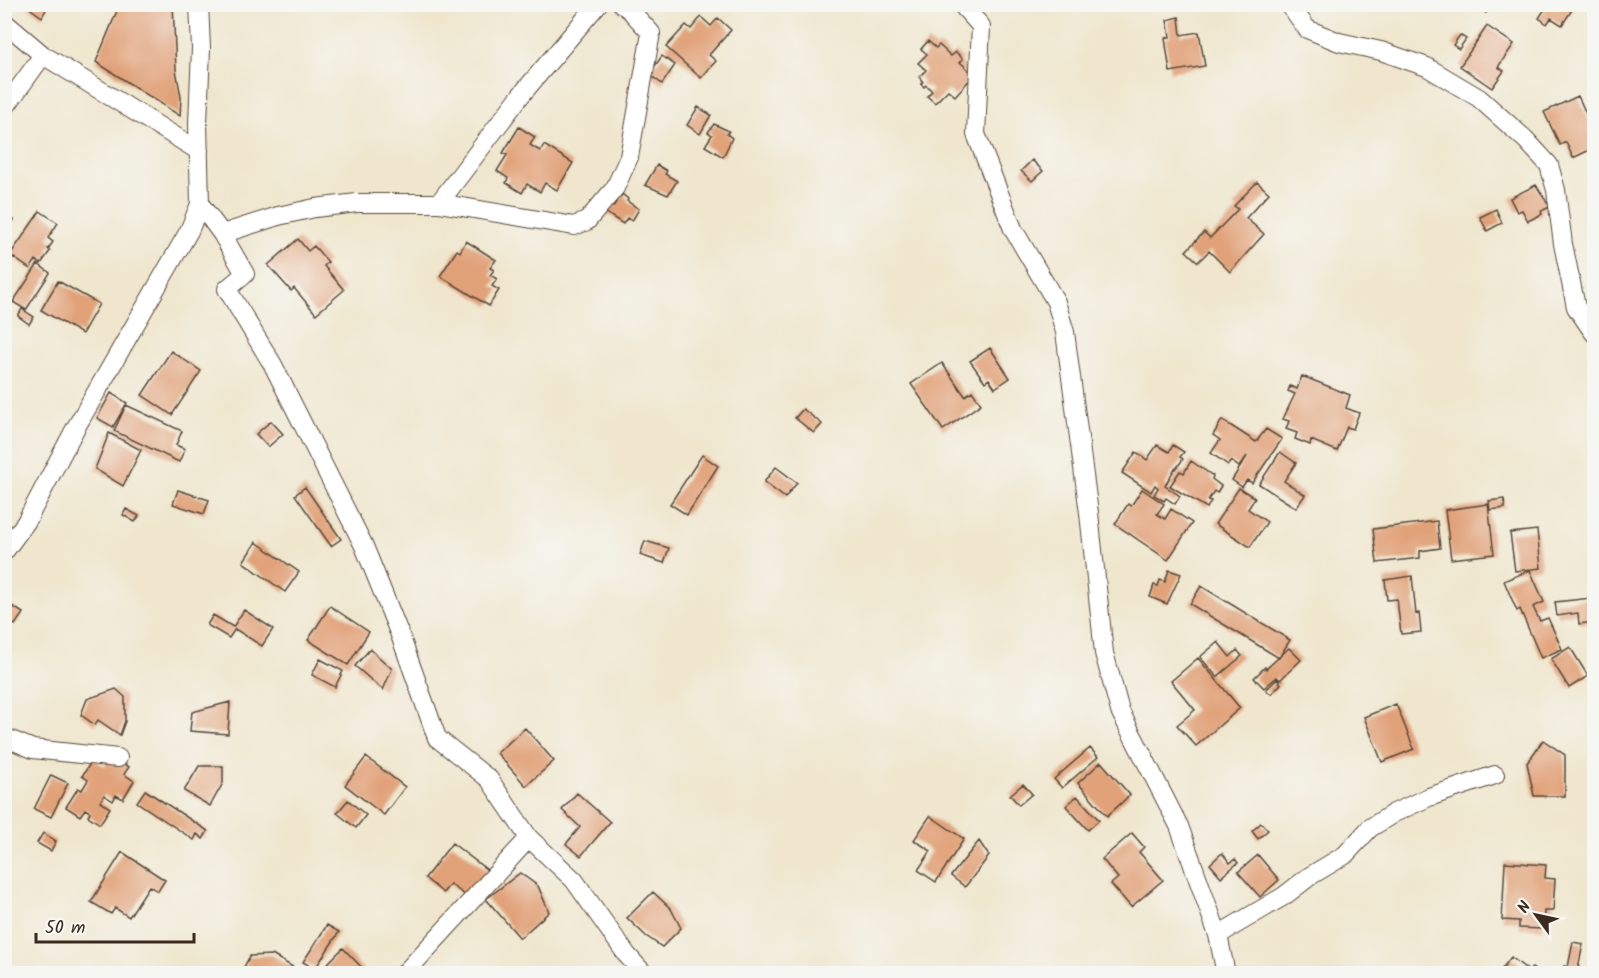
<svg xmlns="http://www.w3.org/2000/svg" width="1599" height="978" font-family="Kalam,sans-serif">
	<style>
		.building { fill: #e1a279 }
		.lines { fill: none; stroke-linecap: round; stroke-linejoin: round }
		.street-casing { stroke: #564638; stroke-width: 20 }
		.street { stroke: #fff; stroke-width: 18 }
	</style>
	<rect width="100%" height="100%" fill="#f6f6f2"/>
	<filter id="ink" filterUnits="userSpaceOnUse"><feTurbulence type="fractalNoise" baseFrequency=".0167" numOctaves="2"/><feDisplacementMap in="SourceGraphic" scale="12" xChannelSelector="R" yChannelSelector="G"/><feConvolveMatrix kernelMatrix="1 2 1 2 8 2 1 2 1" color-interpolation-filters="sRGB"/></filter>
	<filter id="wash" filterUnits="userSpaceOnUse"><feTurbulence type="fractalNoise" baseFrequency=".008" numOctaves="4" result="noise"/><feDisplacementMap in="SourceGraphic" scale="24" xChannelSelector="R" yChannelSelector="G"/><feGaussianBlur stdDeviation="1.35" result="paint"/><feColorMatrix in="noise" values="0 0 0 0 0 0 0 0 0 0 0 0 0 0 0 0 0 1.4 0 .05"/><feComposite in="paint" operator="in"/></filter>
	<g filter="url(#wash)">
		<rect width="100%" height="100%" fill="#efe6cd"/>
		<g id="blocks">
			<!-- building -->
			<path class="building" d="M 24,4 L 49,4 L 42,17 Z
				M 173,4 L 176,70 L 181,97 L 180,116 L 96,62 L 119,6 Z
				M 1477,4 L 1491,4 L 1486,13 L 1476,6 Z
				M 1538,4 L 1576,4 L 1562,25 L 1551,18 L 1547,24 L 1539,18 L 1545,9 Z
				M 701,17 L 711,26 L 718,18 L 731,30 L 709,55 L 716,61 L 701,78 L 666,47 L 686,25 L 691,29 Z
				M 1179,17 L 1181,35 L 1199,32 L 1205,66 L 1170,72 L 1165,38 L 1170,37 L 1167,20 Z
				M 1487,26 L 1514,44 L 1498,67 L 1504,71 L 1492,88 L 1460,66 Z
				M 1460,35 L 1466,39 L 1459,49 L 1453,45 Z
				M 928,41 L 936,48 L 939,45 L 951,56 L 956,52 L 963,59 L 960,62 L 974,75 L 955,96 L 948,90 L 935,103 L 927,96 L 932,91 L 926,85 L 924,87 L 921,84 L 923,81 L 919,77 L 926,70 L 918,63 L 927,54 L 921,49 Z
				M 662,56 L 675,65 L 662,84 L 649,74 Z
				M 1578,96 L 1594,131 L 1594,148 L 1573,158 L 1566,142 L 1560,145 L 1544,112 Z
				M 698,107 L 711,115 L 700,134 L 687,125 Z
				M 714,124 L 729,131 L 727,134 L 732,138 L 723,157 L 705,146 L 712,135 L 708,132 Z
				M 519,127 L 535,137 L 530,145 L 540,151 L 544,145 L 573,163 L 557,190 L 545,183 L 540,192 L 527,184 L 522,193 L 506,183 L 508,178 L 497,171 L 507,155 L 503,153 Z
				M 1032,160 L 1043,171 L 1032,181 L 1021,171 Z
				M 657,165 L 667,171 L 665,174 L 677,181 L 668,195 L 645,185 Z
				M 1257,182 L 1269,193 L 1246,218 L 1264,234 L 1230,272 L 1209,251 L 1198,262 L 1186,251 L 1204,232 L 1210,238 L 1238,209 L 1234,206 Z
				M 1536,185 L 1550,207 L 1541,211 L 1542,214 L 1528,221 L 1522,210 L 1517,212 L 1510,198 Z
				M 622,194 L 628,199 L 627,201 L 639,209 L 632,221 L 627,218 L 623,224 L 606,213 L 610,205 L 613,207 L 616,202 L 613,200 L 616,196 L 620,198 Z
				M 1496,209 L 1502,223 L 1487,231 L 1480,217 Z
				M 40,211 L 58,223 L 48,238 L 53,242 L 48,249 L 50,251 L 41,264 L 36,260 L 30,269 L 10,255 Z
				M 4,214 L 14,220 L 4,235 Z
				M 298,239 L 308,251 L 314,246 L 328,262 L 324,266 L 344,290 L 316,314 L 294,288 L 291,291 L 268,265 Z
				M 466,241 L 496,260 L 490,268 L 494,270 L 490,275 L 497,279 L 492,286 L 499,290 L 489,306 L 440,276 L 457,250 L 460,252 Z
				M 38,264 L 50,273 L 26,310 L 13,302 Z
				M 58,281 L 99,304 L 82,334 L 41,310 Z
				M 22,309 L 34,317 L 29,324 L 18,316 Z
				M 990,348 L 1010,378 L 995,388 L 989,379 L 985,382 L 970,361 Z
				M 171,351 L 201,371 L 172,415 L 142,395 Z
				M 942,363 L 965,396 L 972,391 L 981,404 L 943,430 L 911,384 Z
				M 1302,376 L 1350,395 L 1346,408 L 1359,413 L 1353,429 L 1347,427 L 1337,451 L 1311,440 L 1310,445 L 1295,439 L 1297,433 L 1286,429 L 1289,421 L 1283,419 L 1295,394 L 1288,391 L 1290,386 L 1297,389 Z
				M 111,393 L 127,403 L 113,427 L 97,418 Z
				M 126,405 L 182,431 L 176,445 L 185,449 L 179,462 L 114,431 Z
				M 803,409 L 822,424 L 814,433 L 795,418 Z
				M 1222,420 L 1256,442 L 1266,429 L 1282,439 L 1252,483 L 1247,480 L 1242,487 L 1232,480 L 1247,456 L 1239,467 L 1231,461 L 1228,465 L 1211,453 L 1220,440 L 1213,435 Z
				M 271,421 L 283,434 L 268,447 L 256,434 Z
				M 109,433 L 141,450 L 123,486 L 95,469 Z
				M 1157,445 L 1169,452 L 1173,445 L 1184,452 L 1180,457 L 1183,459 L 1176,469 L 1175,468 L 1165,486 L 1180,496 L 1175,504 L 1166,498 L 1164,501 L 1154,495 L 1158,488 L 1155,485 L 1151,492 L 1122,473 L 1136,452 L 1147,460 Z
				M 1280,452 L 1296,463 L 1284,481 L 1305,495 L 1296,508 L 1259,484 Z
				M 702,455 L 718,466 L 687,515 L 670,504 Z
				M 1191,461 L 1213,476 L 1212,479 L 1221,486 L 1217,493 L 1214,491 L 1208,500 L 1211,501 L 1207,508 L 1170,486 L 1180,471 L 1184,473 Z
				M 776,467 L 797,483 L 785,498 L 764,482 Z
				M 305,487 L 341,539 L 331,546 L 295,495 Z
				M 1239,488 L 1255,498 L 1248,509 L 1267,522 L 1250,547 L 1215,524 Z
				M 1142,489 L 1164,504 L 1157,514 L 1165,519 L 1171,509 L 1192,523 L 1168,560 L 1115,524 L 1128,504 L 1131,506 Z
				M 178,490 L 209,500 L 204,514 L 173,504 Z
				M 1504,499 L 1505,508 L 1490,510 L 1489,501 Z
				M 1488,504 L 1494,554 L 1451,559 L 1445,510 Z
				M 126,509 L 139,516 L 135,522 L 123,515 Z
				M 1437,521 L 1440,548 L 1420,551 L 1420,558 L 1377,563 L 1373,529 Z
				M 1537,530 L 1541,568 L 1515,571 L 1510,533 Z
				M 645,541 L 669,548 L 664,563 L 640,555 Z
				M 256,542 L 299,572 L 285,592 L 243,562 Z
				M 1169,570 L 1181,574 L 1167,604 L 1150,597 L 1154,585 L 1158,586 L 1160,580 L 1165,582 Z
				M 1530,570 L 1544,602 L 1533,607 L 1540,621 L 1548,618 L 1562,649 L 1541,658 L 1520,609 L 1517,611 L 1504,581 Z
				M 1412,576 L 1416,614 L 1419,613 L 1421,632 L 1401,634 L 1397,599 L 1387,600 L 1385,580 Z
				M 1201,586 L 1290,640 L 1279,658 L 1190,604 Z
				M 1592,598 L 1594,622 L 1579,624 L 1578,613 L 1557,616 L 1555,602 Z
				M 4,601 L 23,613 L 15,625 L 7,620 L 4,625 Z
				M 330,606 L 369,632 L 348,665 L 308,640 Z
				M 244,610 L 273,629 L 262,646 L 235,629 L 229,638 L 207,625 L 213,615 L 233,627 Z
				M 1218,642 L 1230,657 L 1237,650 L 1242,656 L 1217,677 L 1200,657 Z
				M 1570,647 L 1588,676 L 1569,688 L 1551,659 Z
				M 1289,648 L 1301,660 L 1280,680 L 1277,677 L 1264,688 L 1254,678 L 1265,667 L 1266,669 Z
				M 370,649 L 392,669 L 383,690 L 355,666 Z
				M 1198,658 L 1240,708 L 1196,746 L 1177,725 L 1195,710 L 1171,681 Z
				M 320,659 L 343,671 L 335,687 L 312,675 Z
				M 1277,679 L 1281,684 L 1271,694 L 1266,690 Z
				M 116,689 L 125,697 L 125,721 L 120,735 L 98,720 L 95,725 L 81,715 L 87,699 Z
				M 230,702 L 228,734 L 190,731 L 192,712 Z
				M 1396,704 L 1414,749 L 1382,762 L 1364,717 Z
				M 525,728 L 554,761 L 526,786 L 497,753 Z
				M 1543,740 L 1565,755 L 1565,796 L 1534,796 L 1527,763 Z
				M 1090,748 L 1098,757 L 1062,788 L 1054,779 Z
				M 111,756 L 129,767 L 124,774 L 134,781 L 123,799 L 116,795 L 113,801 L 104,795 L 100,802 L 110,808 L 100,824 L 88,816 L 90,812 L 85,809 L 80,816 L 66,807 L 78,788 L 82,790 L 88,780 L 82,776 L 93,759 L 105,766 Z
				M 366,757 L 405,787 L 384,815 L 345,785 Z
				M 1101,762 L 1130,795 L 1107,816 L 1078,783 Z
				M 199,766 L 223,766 L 223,783 L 210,806 L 184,791 Z
				M 51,775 L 68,783 L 51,817 L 34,809 Z
				M 1023,784 L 1032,794 L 1019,805 L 1010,795 Z
				M 145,790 L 208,831 L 203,839 L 197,834 L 194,840 L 137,802 Z
				M 577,793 L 610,822 L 581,856 L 566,844 L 580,827 L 562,810 Z
				M 1077,796 L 1099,820 L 1088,830 L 1066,806 Z
				M 348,800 L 366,815 L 356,828 L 337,813 Z
				M 930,816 L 964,839 L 936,882 L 918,870 L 931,851 L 914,840 Z
				M 1261,823 L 1268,830 L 1258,839 L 1252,831 Z
				M 43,833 L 56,841 L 51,851 L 37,843 Z
				M 1132,833 L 1144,847 L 1139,852 L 1163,880 L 1131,907 L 1111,884 L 1118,878 L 1102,859 Z
				M 979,841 L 989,856 L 965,887 L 951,876 Z
				M 452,843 L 491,873 L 470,899 L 450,884 L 443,893 L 425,878 Z
				M 122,852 L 165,880 L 158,891 L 149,886 L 129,917 L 115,908 L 111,914 L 91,902 Z
				M 1222,853 L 1230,863 L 1235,859 L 1238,863 L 1221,877 L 1210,864 Z
				M 1258,855 L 1279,880 L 1260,897 L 1238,872 Z
				M 1505,862 L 1546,865 L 1545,878 L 1555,879 L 1553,911 L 1544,911 L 1543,929 L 1519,928 L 1519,921 L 1502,920 Z
				M 520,873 L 538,886 L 549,912 L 520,938 L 486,899 Z
				M 653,892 L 671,909 L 681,928 L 662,947 L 646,936 L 627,918 Z
				M 327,925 L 339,932 L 315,969 L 303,962 Z
				M 1573,942 L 1583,944 L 1577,974 L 1563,974 L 1564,966 L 1568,967 Z
				M 343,948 L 368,974 L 317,974 Z
				M 272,955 L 293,967 L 290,974 L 240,974 L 250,956 Z
				M 1511,957 L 1529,971 L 1532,968 L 1540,974 L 1508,974 L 1502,969 Z"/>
		</g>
	</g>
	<g filter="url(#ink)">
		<use href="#blocks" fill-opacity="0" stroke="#564638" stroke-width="1.5"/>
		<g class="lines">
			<defs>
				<path id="street" d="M 961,4 L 981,26 L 976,134 L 1013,229 L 1056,302 L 1065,332 L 1089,513 L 1104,653 L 1120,711 L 1179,826 L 1218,935 L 1226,974
					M 1289,4 L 1307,29 L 1339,42 L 1381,51 L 1427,67 L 1479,98 L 1526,140 L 1549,165 L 1556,190 L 1563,244 L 1576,307 L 1594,333
					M 4,22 L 43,55 L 199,151
					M 4,109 L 43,55
					M 439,203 L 521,95 L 598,4
					M 200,204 L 222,234 L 245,274 L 227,289 L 273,365 L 364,546 L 400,635 L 437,738 L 489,779 L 529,838 L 574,880 L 627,955 L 644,974
					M 222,234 L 278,216 L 315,208 L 357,203 L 439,203 L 574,226 L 587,221 L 615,188 L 629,157 L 651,33 L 630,10 L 622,4
					M 4,552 L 26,522 L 75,429 L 189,231 L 200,204 L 198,123 L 201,48 L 199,4
					M 4,737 L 33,749 L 118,758
					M 1218,935 L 1284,896 L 1310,876 L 1345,855 L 1370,828 L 1394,813 L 1429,797 L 1495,775
					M 404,974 L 529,838"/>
			</defs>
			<!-- street casing -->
			<use href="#street" class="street-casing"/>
			<!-- street -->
			<use href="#street" class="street"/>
		</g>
	</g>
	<!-- margin -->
	<rect width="1599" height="978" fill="none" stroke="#f6f6f2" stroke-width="24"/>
	<!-- north arrow -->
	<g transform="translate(1536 915) rotate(303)" stroke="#f6f6f2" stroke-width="4.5" paint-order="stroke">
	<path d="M0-4.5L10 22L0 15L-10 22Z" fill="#3b2a1e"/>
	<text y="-9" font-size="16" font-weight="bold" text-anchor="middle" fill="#3b2a1e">N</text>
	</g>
	<!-- scale -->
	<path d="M36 933v9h158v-9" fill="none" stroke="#3b2a1e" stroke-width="3"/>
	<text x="45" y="933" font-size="18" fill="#3b2a1e" stroke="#f6f6f2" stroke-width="4.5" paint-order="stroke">50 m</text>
</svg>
